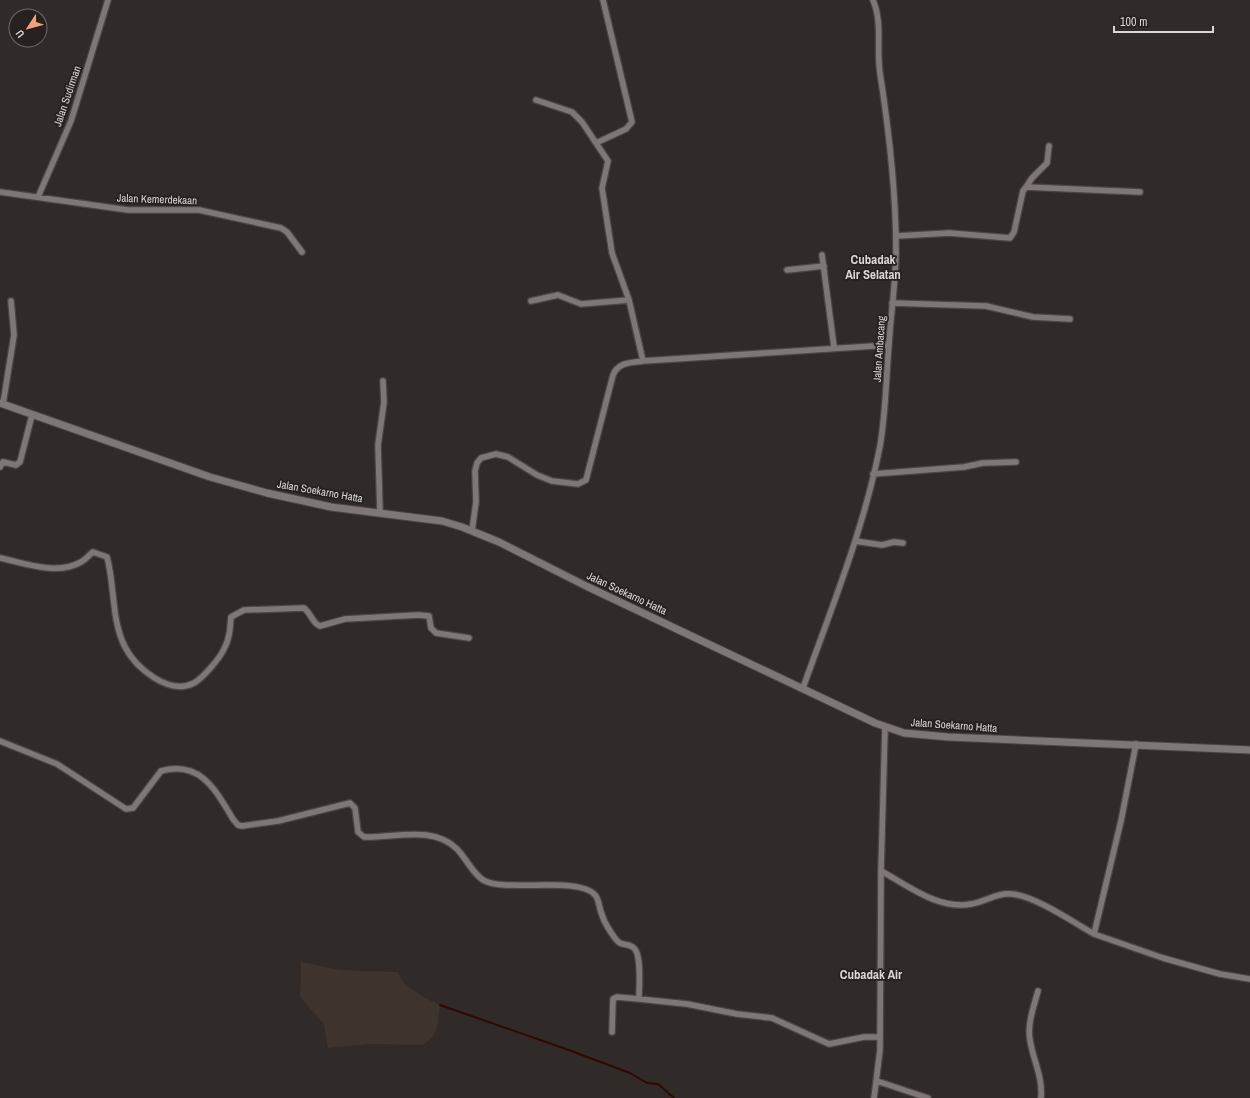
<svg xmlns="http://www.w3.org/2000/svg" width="1250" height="1098" font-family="'Archivo Narrow',sans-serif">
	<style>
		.built { fill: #3f332e }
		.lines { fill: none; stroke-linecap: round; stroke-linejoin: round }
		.stream { stroke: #310900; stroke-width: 2 }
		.minor-casing { stroke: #4b4644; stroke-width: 8 }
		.tertiary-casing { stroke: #4b4644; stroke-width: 9 }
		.minor { stroke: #7e7775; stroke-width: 5.5 }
		.tertiary { stroke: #7e7775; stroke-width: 7 }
		.labels { text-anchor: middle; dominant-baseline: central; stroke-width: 3.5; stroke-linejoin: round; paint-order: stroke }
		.street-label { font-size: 11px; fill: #dbd7d5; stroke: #26211e }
		.quarter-label { font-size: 13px; font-weight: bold; fill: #dbd7d5; stroke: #26211e }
	</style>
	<rect width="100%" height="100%" fill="#302a28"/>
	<!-- built -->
	<path class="built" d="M 301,962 L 340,970 L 398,972 L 403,982 L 423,997 L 440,1005 L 437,1028 L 433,1037 L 423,1045 L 369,1044 L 328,1048 L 324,1024 L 300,997 Z"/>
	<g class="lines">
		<!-- stream -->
		<path class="stream" d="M 440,1005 L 566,1049 L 630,1073 L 647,1083 L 658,1084 L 674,1098"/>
		<defs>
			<path id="minor" d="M 536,100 L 572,112 L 582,122 L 608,161 L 602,188 L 612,253 L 629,300 L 643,361
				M 596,143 L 626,129 L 632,122 L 603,0
				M 1026,187 L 1032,178 L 1047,163 L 1049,146
				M 0,192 L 128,210 L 199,210 L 281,228 L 287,232 L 302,252
				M 38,197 L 71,121 L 108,0
				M 896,236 L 949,233 L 1010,238 L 1014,232 L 1023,191 L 1026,187 L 1140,192
				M 822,255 L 834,347
				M 787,270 L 824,266
				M 531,301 L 558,295 L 581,304 L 629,300
				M 892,303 L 986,306 L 1033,317 L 1070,319
				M 3,404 L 14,335 L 11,301
				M 0,467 L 3,462 L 16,465 L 20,462 L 32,415
				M 873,474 L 964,467 L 983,463 L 1016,462
				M 380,512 L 378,445 L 384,402 L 383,381
				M 472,531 L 476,502 L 475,471 L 477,463 L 481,458 L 496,454 L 508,457 L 537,475 L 552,481 L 578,484 L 586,480 L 613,375 C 618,362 631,363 643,361 L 889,345
				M 855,541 L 882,545 L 894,542 L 903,543
				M 0,558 C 24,563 57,576 81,562 C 85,560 89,555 93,552 L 107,557 C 115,586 111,619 125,647 C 136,668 169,696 194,683 C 203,678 220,658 224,649 C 230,638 230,628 231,617 L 244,610 L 304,608 C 311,613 312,623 320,626 L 345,619 L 418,615 L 429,616 L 431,628 L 436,633 L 469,638
				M 803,688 C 831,609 864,529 880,446 C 886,412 886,378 889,344 C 891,312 896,281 896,249 C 896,190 889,131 880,73 C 876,48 883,24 873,0
				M 0,741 L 57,764 L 126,809 L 133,808 L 161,771 C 201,760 216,791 233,819 L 238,825 L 242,826 L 278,821 L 350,803 L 355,808 L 358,832 L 364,837 C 394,838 433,825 457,849 C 465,857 475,877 485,881 C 507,892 579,876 595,895 C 599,899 599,907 601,912 C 603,919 606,925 610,931 C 613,935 616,941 620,943 C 624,945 630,944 634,948 C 642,956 639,987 639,999 L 687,1004 L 737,1014 L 772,1018 L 829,1044 L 864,1037 L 880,1037
				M 1136,744 L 1121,821 L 1094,934 L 1163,958 L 1220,974 L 1250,979
				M 881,871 C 909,886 938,910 971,904 C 985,902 998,892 1012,894 C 1035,896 1073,922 1094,934
				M 1038,991 C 1034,1006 1027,1024 1030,1040 C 1033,1060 1043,1077 1041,1098
				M 612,1032 L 613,999 L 617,997 L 639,999
				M 877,1081 L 928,1098
				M 874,1098 L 880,1050 L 881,871 L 885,728"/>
			<path id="tertiary" d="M 0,403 L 210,477 L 267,493 L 331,507 L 442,521 L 462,527 L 499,542 L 586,586 L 875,723 L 904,733 L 948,737 L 1250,750"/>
		</defs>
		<!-- minor casing -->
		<use href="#minor" class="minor-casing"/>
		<!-- tertiary casing -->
		<use href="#tertiary" class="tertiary-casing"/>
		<!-- minor -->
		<use href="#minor" class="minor"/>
		<!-- tertiary -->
		<use href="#tertiary" class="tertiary"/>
	</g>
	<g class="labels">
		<!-- street labels -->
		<g class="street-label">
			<text transform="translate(67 96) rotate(-71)">Jalan Sudirman</text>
			<text transform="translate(157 199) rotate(2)">Jalan Kemerdekaan</text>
			<text transform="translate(879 349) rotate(-86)">Jalan Ambacang</text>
			<text transform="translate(320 491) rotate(10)">Jalan Soekarno Hatta</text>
			<text transform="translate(627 593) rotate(25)">Jalan Soekarno Hatta</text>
			<text transform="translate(954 725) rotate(4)">Jalan Soekarno Hatta</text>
		</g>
		<!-- quarter labels -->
		<g class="quarter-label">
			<text x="873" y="259">Cubadak<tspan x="873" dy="15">Air Selatan</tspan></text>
			<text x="871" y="974">Cubadak Air</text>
		</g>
	</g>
	<!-- north arrow -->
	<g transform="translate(28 28) rotate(234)"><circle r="19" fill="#26211e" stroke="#6e6a67"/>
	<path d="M0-3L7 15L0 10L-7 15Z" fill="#f2a17e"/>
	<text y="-6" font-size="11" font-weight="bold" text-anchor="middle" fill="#dbd7d5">U</text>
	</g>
	<!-- scale -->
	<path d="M1114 26v6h99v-6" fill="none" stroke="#dbd7d5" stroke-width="2"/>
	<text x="1120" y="26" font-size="12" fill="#dbd7d5" stroke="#26211e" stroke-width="3" paint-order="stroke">100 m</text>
</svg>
